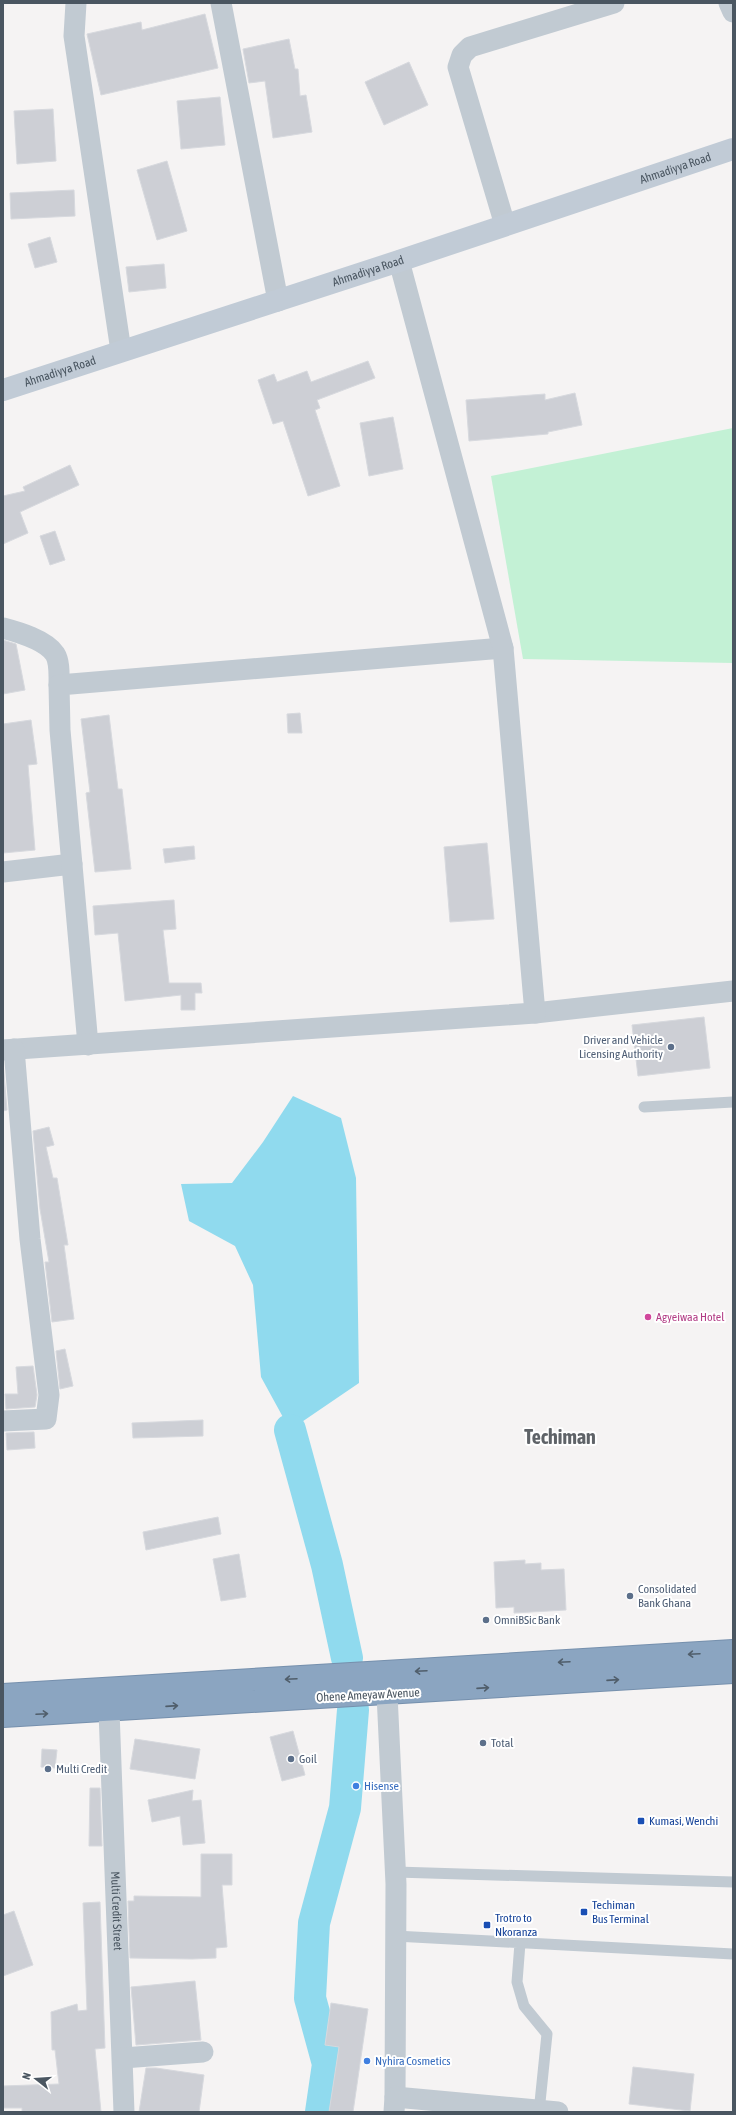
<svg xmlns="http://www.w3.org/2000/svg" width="736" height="2115" font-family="'Asap Condensed',sans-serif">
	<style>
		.green { fill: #c3f1d5 }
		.water { fill: #90daee }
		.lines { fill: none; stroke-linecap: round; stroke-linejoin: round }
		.river { stroke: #90daee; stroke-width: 32 }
		.building { fill: #cdcfd5; stroke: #d7d9de }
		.highway-casing { stroke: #7690ad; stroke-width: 24 }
		.lane { stroke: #c1cad2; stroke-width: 11 }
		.street { stroke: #c1cad2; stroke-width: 21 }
		.secondary { stroke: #c1cbd6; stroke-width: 22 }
		.highway { stroke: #8ba5c1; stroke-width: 22 }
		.oneway { stroke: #505e6b }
		.service-dot { fill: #5c6f8a; stroke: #fff; stroke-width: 1.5 }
		.hotel-dot { fill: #d1479c; stroke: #fff; stroke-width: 1.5 }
		.shop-dot { fill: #3f7fe0; stroke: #fff; stroke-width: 1.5 }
		.transit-dot { fill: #1a4fb4; stroke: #fff; stroke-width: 1.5 }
		.labels { text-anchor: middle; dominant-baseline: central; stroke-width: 4; stroke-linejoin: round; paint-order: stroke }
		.street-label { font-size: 12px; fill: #4a5661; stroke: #fff }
		.service-label { font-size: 12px; fill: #4e5e75; stroke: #fff; text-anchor: start }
		.hotel-label { font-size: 12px; fill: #b23c85; stroke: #fff; text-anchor: start }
		.shop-label { font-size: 12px; fill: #366cbe; stroke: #fff; text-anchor: start }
		.transit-label { font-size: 12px; fill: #164399; stroke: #fff; text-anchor: start }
		.town-label { font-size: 20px; font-weight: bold; fill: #5f6368; stroke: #fff }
	</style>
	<rect width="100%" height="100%" fill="#f5f3f3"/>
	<!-- green -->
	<path class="green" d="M 733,428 L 733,663 L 523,659 L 491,476 Z"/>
	<!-- water -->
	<path class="water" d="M 293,1096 L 341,1118 L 356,1178 L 359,1383 L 290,1430 L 261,1377 L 253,1285 L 235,1246 L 189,1221 L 181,1184 L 232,1183 L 263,1142 Z"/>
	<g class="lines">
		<!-- river -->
		<path class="river" d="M 290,1430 L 327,1565 L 347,1658
			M 321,2112 L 328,2064 L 310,1998 L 314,1923 L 345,1808 L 353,1710"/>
	</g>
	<!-- building -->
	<path class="building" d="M 205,14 L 218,68 L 101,95 L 87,34 L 141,22 L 142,30 Z
		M 289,39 L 295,69 L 298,69 L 300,96 L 306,95 L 312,132 L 273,138 L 265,81 L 249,83 L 243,49 Z
		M 409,62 L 428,105 L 384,125 L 365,82 Z
		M 220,97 L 225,145 L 181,149 L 177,101 Z
		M 53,109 L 56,161 L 17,164 L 14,111 Z
		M 167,161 L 187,231 L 157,240 L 137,170 Z
		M 74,190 L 75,216 L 11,219 L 10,193 Z
		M 50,237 L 57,262 L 35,268 L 28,244 Z
		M 164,264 L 166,288 L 129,292 L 126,267 Z
		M 368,361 L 375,378 L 317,400 L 320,408 L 315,410 L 340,486 L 308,496 L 283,421 L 273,424 L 258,380 L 274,374 L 277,382 L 307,371 L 311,382 Z
		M 575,393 L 582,425 L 548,432 L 548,434 L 469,441 L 466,400 L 545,394 L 545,400 Z
		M 393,417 L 403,469 L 369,476 L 360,423 Z
		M 70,465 L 79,485 L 20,512 L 28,533 L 3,544 L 3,496 L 25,491 L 23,487 Z
		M 55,531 L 65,560 L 50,565 L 40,536 Z
		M 3,640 L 16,644 L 25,690 L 3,694 Z
		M 300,713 L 302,733 L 288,733 L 287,714 Z
		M 109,715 L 118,789 L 122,789 L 131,869 L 95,872 L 86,793 L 90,792 L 81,719 Z
		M 31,720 L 37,764 L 28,765 L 35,850 L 3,853 L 3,724 Z
		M 487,843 L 494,919 L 450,922 L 444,847 Z
		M 194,846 L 195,859 L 165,863 L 163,849 Z
		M 174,900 L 176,929 L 163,930 L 169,983 L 201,983 L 202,993 L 195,993 L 195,1010 L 181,1010 L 181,995 L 125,1001 L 118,933 L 95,935 L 93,906 Z
		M 704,1017 L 710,1068 L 638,1076 L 632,1025 Z
		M 3,1062 L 7,1110 L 3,1111 Z
		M 49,1127 L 54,1145 L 46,1147 L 53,1178 L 57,1178 L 68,1245 L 64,1245 L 74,1319 L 52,1322 L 45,1262 L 49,1262 L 40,1209 L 33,1131 Z
		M 65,1349 L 73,1386 L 60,1389 L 56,1351 Z
		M 33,1366 L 37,1395 L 35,1407 L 6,1409 L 5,1394 L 18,1394 L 16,1367 Z
		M 203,1420 L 203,1436 L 133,1438 L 132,1423 Z
		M 34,1432 L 35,1448 L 7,1450 L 6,1433 Z
		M 218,1517 L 221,1534 L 146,1550 L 143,1532 Z
		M 239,1554 L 246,1597 L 221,1601 L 213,1559 Z
		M 525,1560 L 525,1564 L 541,1563 L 541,1570 L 564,1569 L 566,1610 L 514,1613 L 514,1607 L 496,1608 L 494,1562 Z
		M 293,1731 L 305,1775 L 282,1781 L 270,1737 Z
		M 135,1739 L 200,1749 L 195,1779 L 130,1769 Z
		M 42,1749 L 57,1750 L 55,1768 L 41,1767 Z
		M 90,1788 L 100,1788 L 102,1846 L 89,1846 Z
		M 193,1790 L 192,1801 L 201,1800 L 205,1843 L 183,1845 L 180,1816 L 152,1822 L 148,1800 Z
		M 201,1854 L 232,1854 L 232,1885 L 222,1885 L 227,1947 L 216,1948 L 216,1958 L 192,1959 L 130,1958 L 128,1901 L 134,1901 L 134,1896 L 201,1897 Z
		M 100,1902 L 105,2048 L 95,2049 L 101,2112 L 22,2112 L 22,2108 L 3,2108 L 3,2086 L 59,2084 L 55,2050 L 52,2050 L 51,2012 L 77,2004 L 78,2011 L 87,2010 L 83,1903 Z
		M 14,1911 L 33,1965 L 3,1976 L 3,1915 Z
		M 195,1981 L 201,2040 L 136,2045 L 131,1987 Z
		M 331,2003 L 368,2009 L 353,2112 L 329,2112 L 339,2047 L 325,2045 Z
		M 633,2067 L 694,2074 L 690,2111 L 629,2104 Z
		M 146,2068 L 156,2068 L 204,2075 L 199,2112 L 139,2112 Z"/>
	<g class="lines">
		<defs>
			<path id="highway" d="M 3,1695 L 733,1651
				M 3,1716 L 733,1672"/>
		</defs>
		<!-- highway casing -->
		<use href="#highway" class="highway-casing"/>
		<!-- lane -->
		<path class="lane" d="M 644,1107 L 733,1102
			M 396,1872 L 733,1882
			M 395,1936 L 733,1954
			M 520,1943 L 517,1982 L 524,2006 L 547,2034 L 539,2112"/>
		<!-- street -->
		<g class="street">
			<path d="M 76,3 L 74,36 L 121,351"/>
			<path d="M 221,3 L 278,301"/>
			<path d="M 729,3 L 733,12"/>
			<path d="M 505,225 L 458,67 L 462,55 L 470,47 L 614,3"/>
			<path d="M 3,628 C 18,632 46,640 55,654 C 60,662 59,675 59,685"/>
			<path d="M 3,872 L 72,864"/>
			<path d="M 535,1013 L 733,991"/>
			<path d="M 88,1045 L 60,730 L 59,685 L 503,648"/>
			<path d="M 3,1050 L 535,1013 L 503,648 L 399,261"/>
			<path d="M 3,1421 L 46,1419 L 49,1395 L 30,1239 L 14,1049"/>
			<path d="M 387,1694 L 396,1884 L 395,2097"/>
			<path id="s1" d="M 109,1711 L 124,2112"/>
			<path d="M 123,2058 L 203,2052"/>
			<path d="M 394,2112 L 395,2097 L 558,2112"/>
		</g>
		<!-- secondary -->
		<path class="secondary" id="s2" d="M 3,390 L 399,261 L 733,149"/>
		<!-- highway -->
		<use href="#highway" class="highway"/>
	</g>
	<!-- one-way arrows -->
	<defs><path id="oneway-shaft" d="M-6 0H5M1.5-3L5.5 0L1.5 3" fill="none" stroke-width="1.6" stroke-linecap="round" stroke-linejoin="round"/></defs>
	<g class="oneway">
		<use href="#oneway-shaft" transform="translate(694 1654) rotate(177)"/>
		<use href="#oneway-shaft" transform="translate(564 1662) rotate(177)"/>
		<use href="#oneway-shaft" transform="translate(421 1671) rotate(177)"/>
		<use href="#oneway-shaft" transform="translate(291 1679) rotate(177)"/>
		<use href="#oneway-shaft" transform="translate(613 1680) rotate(-4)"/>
		<use href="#oneway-shaft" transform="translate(483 1688) rotate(-4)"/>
		<use href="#oneway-shaft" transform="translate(172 1706) rotate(-4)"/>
		<use href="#oneway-shaft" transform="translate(42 1714) rotate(-3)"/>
	</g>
	<!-- markers -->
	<g class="service-dot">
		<circle cx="671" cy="1047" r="4"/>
		<circle cx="630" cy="1596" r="4"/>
		<circle cx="486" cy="1620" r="4"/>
		<circle cx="483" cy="1743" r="4"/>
		<circle cx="291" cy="1759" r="4"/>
		<circle cx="48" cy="1769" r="4"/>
	</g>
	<circle class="hotel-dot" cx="648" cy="1317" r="4"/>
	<g class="shop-dot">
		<circle cx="356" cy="1786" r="4"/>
		<circle cx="367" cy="2061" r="4"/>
	</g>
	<g class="transit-dot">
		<rect x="637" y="1817" width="8" height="8" rx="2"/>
		<rect x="580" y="1908" width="8" height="8" rx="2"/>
		<rect x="483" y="1921" width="8" height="8" rx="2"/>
	</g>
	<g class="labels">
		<!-- street labels -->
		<g class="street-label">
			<text stroke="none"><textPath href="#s2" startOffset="708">Ahmadiyya Road</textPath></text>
			<text stroke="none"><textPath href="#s2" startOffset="384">Ahmadiyya Road</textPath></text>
			<text stroke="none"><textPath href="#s2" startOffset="60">Ahmadiyya Road</textPath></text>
			<text transform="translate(368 1695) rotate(-3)">Ohene Ameyaw Avenue</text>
			<text stroke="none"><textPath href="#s1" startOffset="200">Multi Credit Street</textPath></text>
		</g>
		<!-- service labels -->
		<g class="service-label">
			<text x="663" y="1040" text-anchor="end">Driver and Vehicle<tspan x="663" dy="14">Licensing Authority</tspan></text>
			<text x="638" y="1589">Consolidated<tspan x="638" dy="14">Bank Ghana</tspan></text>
			<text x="494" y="1620">OmniBSic Bank</text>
			<text x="491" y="1743">Total</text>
			<text x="299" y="1759">Goil</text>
			<text x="56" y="1769">Multi Credit</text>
		</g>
		<!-- hotel labels -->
		<g class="hotel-label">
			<text x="656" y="1317">Agyeiwaa Hotel</text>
		</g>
		<!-- shop labels -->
		<g class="shop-label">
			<text x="364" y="1786">Hisense</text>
			<text x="375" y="2061">Nyhira Cosmetics</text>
		</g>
		<!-- transit labels -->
		<g class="transit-label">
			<text x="649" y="1821">Kumasi, Wenchi</text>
			<text x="592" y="1905">Techiman<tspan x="592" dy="14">Bus Terminal</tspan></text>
			<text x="495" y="1918">Trotro to<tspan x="495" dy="14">Nkoranza</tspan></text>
		</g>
		<!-- town labels -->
		<g class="town-label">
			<text x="560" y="1436">Techiman</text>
		</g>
	</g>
	<!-- border -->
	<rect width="736" height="2115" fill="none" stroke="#4a5661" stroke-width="8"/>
	<!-- north arrow -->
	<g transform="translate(36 2079) rotate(287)" stroke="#ffffff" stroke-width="3" paint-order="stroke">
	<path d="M0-3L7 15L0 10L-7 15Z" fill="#4a5661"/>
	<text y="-6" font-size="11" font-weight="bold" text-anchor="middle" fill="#4a5661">N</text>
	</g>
</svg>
